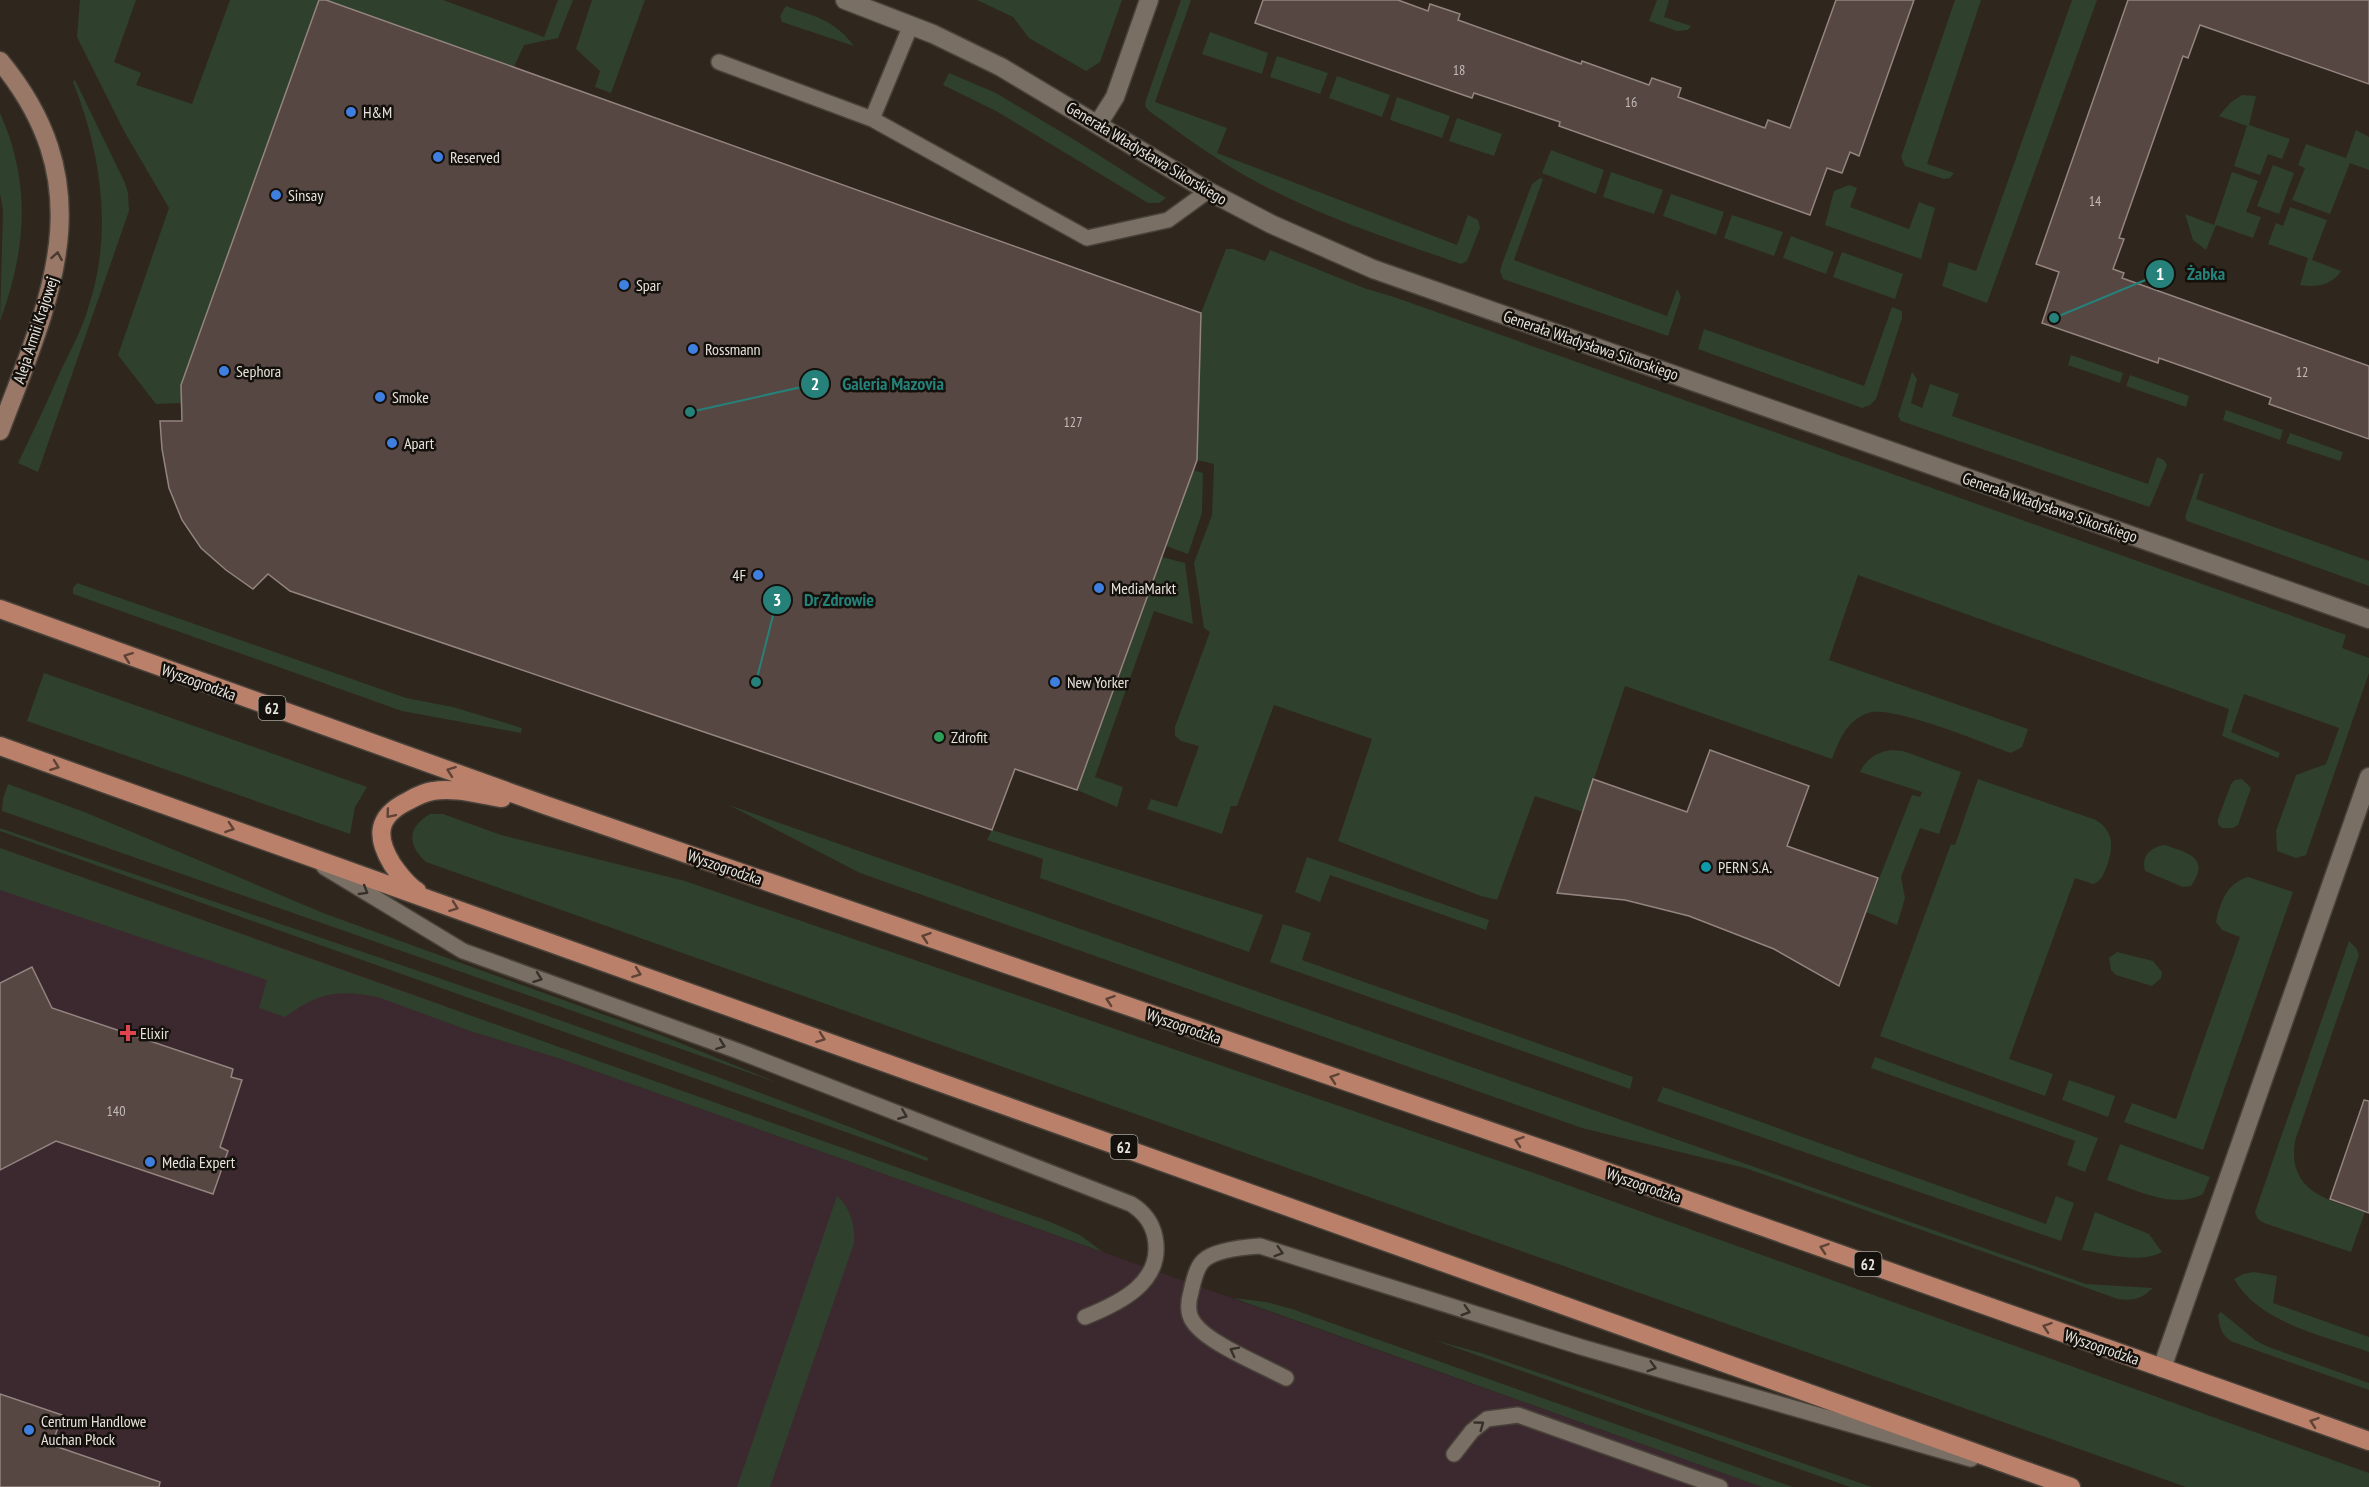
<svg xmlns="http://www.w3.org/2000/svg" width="2369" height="1487" font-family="'PT Sans Narrow',sans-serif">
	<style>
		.commercial { fill: #3c292f }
		.green { fill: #2f402d }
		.building { fill: #564743; stroke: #948480; stroke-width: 1.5 }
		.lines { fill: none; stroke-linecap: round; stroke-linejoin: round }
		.lane-casing { stroke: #49423a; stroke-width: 18 }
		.street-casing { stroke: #49423a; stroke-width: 21 }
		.secondary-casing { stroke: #49423a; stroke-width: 21 }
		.primary-casing { stroke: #49423a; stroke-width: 21 }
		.lane { stroke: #796f64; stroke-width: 15 }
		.street { stroke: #796f64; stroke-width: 18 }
		.secondary { stroke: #9a7867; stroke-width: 18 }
		.primary { stroke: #ba806a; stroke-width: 18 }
		.oneway { stroke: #4a3a30 }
		.oneway2 { stroke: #5f4236 }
		.oneway3 { stroke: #37312b }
		.shop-dot { fill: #3f7fe0; stroke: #14100c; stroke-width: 2 }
		.leisure-dot { fill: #2e9e5b; stroke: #14100c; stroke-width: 2 }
		.culture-dot { fill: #0f9aa8; stroke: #14100c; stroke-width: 2 }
		.health-dot { fill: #e0444e; stroke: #14100c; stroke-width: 2 }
		.labels { text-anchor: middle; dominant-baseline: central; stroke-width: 5; stroke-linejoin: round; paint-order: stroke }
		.number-label { font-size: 14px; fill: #c4bbb6 }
		.shield { fill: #14100c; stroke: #a8a39e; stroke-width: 1.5 }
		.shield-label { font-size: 15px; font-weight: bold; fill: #e8e2dc }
		.poi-label { font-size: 16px; fill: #e8e2dc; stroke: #14100c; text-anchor: start }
		.street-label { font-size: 16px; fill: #e8e2dc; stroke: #14100c }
		.leader { fill: none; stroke: #258179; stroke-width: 2 }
		.callout-dot { fill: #258179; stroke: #14100c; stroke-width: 2 }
		.mark-label { font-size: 18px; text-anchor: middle; font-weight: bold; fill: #fff }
		.callout-label { font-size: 18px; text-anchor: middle; font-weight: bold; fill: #258179; stroke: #14100c; stroke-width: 5; stroke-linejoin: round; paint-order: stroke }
	</style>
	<rect width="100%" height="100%" fill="#2f261d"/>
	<!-- commercial -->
	<path class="commercial" d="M 0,848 L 446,1006 L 470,1031 L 561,1059 L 1762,1487 L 0,1487 Z"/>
	<!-- green -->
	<path class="green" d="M 80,0 L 136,0 L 114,62 L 141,73 L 136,85 L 192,104 L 230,0 L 319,0 L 181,385 L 182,403 L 156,404 L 118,355 L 169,208 L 124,131 L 77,37 Z
		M 326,0 L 443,0 L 544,37 L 558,0 L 573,0 L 558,38 L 524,45 L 514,67 Z
		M 592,0 L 645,0 L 611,93 L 595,87 L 600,71 L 576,49 Z
		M 977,0 L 1122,0 L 1100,62 L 1086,71 L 1029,38 L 1013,17 Z
		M 1181,0 L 1191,0 L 1155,102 L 1227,128 L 1217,153 L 1457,245 L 1468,215 L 1478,220 L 1480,228 L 1467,261 L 1461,264 C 1387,238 1313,214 1244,175 C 1211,156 1180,133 1149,111 L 1145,106 L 1146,100 Z
		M 1657,0 L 1669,0 L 1664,17 L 1691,26 L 1688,30 L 1677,31 L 1649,21 Z
		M 1955,0 L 1981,0 L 1927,164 L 1954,173 L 1950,178 L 1944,179 L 1905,166 L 1901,157 Z
		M 2072,0 L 2097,0 L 1987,303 L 1942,286 L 1949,262 L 1976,271 Z
		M 786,6 C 815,17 834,19 854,46 L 782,22 L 780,16 Z
		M 1210,32 L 1268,53 L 1262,74 L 1202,54 Z
		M 1277,56 L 1328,73 L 1320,94 L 1270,77 Z
		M 949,73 L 996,93 L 1078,142 L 1166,198 L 1159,203 L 1148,203 L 996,111 L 943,85 Z
		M 1337,76 L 1390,95 L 1382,117 L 1329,98 Z
		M 75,80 L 125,183 L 128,193 L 129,211 L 38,472 L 18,463 C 33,432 48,400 62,368 C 72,348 83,327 89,305 C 113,232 101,152 73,82 Z
		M 2242,95 L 2256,96 L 2249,125 L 2290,139 L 2282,159 L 2268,154 L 2260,175 L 2234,166 L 2247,126 L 2219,116 L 2230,103 Z
		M 1397,97 L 1450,116 L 1442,138 L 1390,120 Z
		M 0,113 C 32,184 26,251 0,321 L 3,211 L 0,194 Z
		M 1457,118 L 1502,134 L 1494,156 L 1449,141 Z
		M 2356,130 L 2369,137 L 2369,170 L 2350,163 L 2330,214 L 2292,200 L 2305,168 L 2298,165 L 2306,144 L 2346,158 Z
		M 1551,150 L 1604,170 L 1596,194 L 1542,173 Z
		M 2273,165 L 2294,173 L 2279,214 L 2257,206 Z
		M 1611,172 L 1663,190 L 1654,214 L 1603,197 Z
		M 2232,172 L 2258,181 L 2246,212 L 2261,217 L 2253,238 L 2216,225 L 2206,250 L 2193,240 L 2185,214 L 2214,225 Z
		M 1540,178 L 1543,179 L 1514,260 L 1667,316 L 1677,289 L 1681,297 L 1668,336 L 1503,279 L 1500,271 L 1502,264 L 1532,184 Z
		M 1849,185 L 1857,188 L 1850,207 L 1909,229 L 1919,202 L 1935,208 L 1921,259 L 1825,225 L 1834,191 Z
		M 1671,194 L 1724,212 L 1716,235 L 1663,216 Z
		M 2290,207 L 2327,220 L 2312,260 L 2341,271 C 2332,285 2316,288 2300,285 L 2308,258 L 2268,244 L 2276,223 L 2283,226 Z
		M 1732,215 L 1783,232 L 1774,256 L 1724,238 Z
		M 1791,236 L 1834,252 L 1826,274 L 1783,258 Z
		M 1226,249 L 1233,249 L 1265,261 L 1270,250 L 1364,288 L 1394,297 L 2346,635 L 2342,648 L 2369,658 L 2369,673 L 2306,855 L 2296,858 L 2277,851 L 2276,831 L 2296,775 L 2326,764 L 2339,728 L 2244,694 L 2231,732 L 2280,753 L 2278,758 L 2222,736 L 2229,709 L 1858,575 L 1829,660 L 2028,729 L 2022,747 L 2011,753 C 1984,743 1890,704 1868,713 C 1846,721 1840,739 1832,759 L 1625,686 L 1583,812 L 1535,796 L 1497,900 L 1481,896 L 1338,841 L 1372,739 L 1274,705 L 1237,806 L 1231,806 L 1222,834 L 1147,809 L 1151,799 L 1177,807 L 1199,746 L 1181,741 L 1175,736 L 1175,727 L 1210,632 L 1204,628 L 1194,563 L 1212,515 L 1214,464 L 1197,460 L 1201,313 Z
		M 1842,252 L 1903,274 L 1895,299 L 1833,277 Z
		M 1892,307 L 1902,311 L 1902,318 L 1876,399 L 1870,405 L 1862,408 L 1698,349 L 1704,329 L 1864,386 Z
		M 2071,355 L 2123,373 L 2120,383 L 2068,365 Z
		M 1912,372 L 1917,379 L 1911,403 L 1922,408 L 1930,384 L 1959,394 L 1952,416 L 2148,484 L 2157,457 L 2164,460 L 2167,465 L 2151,504 L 2149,507 L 1901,421 L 1898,416 Z
		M 2130,375 L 2189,396 L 2186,407 L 2126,386 Z
		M 2226,410 L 2283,430 L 2280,440 L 2223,420 Z
		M 2290,433 L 2343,452 L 2340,461 L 2286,443 Z
		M 1193,470 L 1203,473 L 1202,513 L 1188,554 L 1166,546 Z
		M 2204,473 L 2196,499 L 2369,561 L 2369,586 L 2187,521 L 2185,517 L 2200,474 Z
		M 1162,557 L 1185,563 L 1193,624 L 1154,611 L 1095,777 L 1123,787 L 1117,807 L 1077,790 Z
		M 77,583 L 406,698 L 453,707 L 522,728 L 521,733 L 402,711 L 73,594 L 73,588 Z
		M 44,673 L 367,787 L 355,807 L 350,834 L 27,721 Z
		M 1891,750 L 1903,751 L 1961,772 L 1939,834 L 1920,828 L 1901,877 L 1905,898 L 1897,925 L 1866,912 L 1912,795 L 1920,797 L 1922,792 L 1860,772 C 1866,759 1877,752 1891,750 Z
		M 1978,779 L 2096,820 C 2115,832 2113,848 2107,866 C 2103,875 2102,881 2093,884 L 2075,878 L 2009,1059 L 2053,1074 L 2045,1096 L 1880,1036 L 1951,844 L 1955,845 Z
		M 2242,779 L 2251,788 L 2238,825 L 2233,828 L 2222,828 L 2218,824 L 2218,819 L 2231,784 L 2235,780 Z
		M 8,784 L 87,813 L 323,913 L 663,1036 L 778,1083 L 2,811 L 3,799 Z
		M 729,805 L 2086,1284 L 2153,1288 C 2141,1299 2134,1301 2118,1299 L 1745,1168 L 1582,1128 L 860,873 Z
		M 430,814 L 443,814 L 501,835 L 685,881 L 1534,1173 L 2369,1473 L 2369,1487 L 2186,1487 L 426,862 C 407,844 407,828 430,814 Z
		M 0,828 C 310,936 623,1035 928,1158 L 927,1161 L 0,831 Z
		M 992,830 L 1263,915 L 1249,952 L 1040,878 L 1043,859 L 987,840 Z
		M 2165,845 C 2187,853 2211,857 2191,886 L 2183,887 L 2145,871 C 2141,856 2150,847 2165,845 Z
		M 0,848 L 1048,1221 L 1080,1235 L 1103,1252 L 561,1059 L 470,1031 L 378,997 C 339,989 317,993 285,1017 L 259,1008 L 267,980 L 0,890 Z
		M 1307,857 L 1489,920 L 1486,930 L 1330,875 L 1320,902 L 1295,892 Z
		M 2248,877 L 2293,892 L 2203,1150 L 2124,1122 L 2132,1103 L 2176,1119 L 2240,937 L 2222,930 L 2216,922 C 2220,902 2227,883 2248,877 Z
		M 1283,924 L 1311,933 L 1302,960 L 1633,1077 L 1630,1089 L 1270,962 Z
		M 2349,941 L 2356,948 L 2359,955 L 2295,1141 C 2287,1191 2327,1200 2365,1212 L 2351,1252 L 2264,1223 L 2258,1219 L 2255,1212 Z
		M 2117,952 L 2153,961 L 2162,972 L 2161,978 L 2152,986 L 2116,975 L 2111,970 L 2109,958 Z
		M 1875,1057 L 2098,1138 L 2085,1172 L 2067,1165 L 2075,1141 L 1871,1068 Z
		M 2069,1080 L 2115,1096 L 2108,1117 L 2062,1100 Z
		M 1663,1087 L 2046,1224 L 2056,1196 L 2074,1203 L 2061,1241 L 1657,1101 Z
		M 2120,1144 L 2210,1177 L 2203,1194 C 2173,1210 2137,1190 2107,1180 Z
		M 837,1196 C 851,1208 855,1226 854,1243 L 770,1487 L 737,1487 Z
		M 2095,1212 L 2149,1234 L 2162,1252 C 2140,1264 2106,1254 2082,1250 Z
		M 2254,1272 L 2277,1276 L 2273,1303 L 2369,1337 L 2369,1352 C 2323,1335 2260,1324 2234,1279 L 2243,1274 Z
		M 1233,1298 L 1266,1302 L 1292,1309 L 1793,1487 L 1762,1487 Z
		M 2221,1312 L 2255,1340 L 2266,1346 L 2369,1383 L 2369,1390 L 2233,1342 C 2221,1335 2220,1328 2218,1315 Z
		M 1434,1340 L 1481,1353 L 1872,1487 L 1850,1487 Z"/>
	<!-- building -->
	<path class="building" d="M 319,0 L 326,0 L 1201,313 L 1197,460 L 1077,790 L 1015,769 L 992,830 L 290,591 L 268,574 L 253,589 L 226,570 L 201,548 L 182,520 L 169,488 L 162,449 L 160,421 L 182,421 L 181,385 Z
		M 1263,0 L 1398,0 L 1428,11 L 1430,4 L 1460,14 L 1458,20 L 1581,64 L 1582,61 L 1649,85 L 1652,78 L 1681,88 L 1678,97 L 1765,128 L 1768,120 L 1790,128 L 1836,0 L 1914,0 L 1859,156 L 1850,152 L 1842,173 L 1827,168 L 1810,215 L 1559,126 L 1560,122 L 1474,93 L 1472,98 L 1255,23 Z
		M 2128,0 L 2369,0 L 2369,84 L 2200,25 L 2188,58 L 2183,56 L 2119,238 L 2124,239 L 2113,269 L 2124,273 L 2122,278 L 2369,366 L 2369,439 L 2269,404 L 2271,398 L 2199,372 L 2159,358 L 2158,363 L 2042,323 L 2059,272 L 2036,264 Z
		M 1710,750 L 1809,786 L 1787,846 L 1878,878 L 1839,986 L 1774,949 L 1689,916 L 1625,900 L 1557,893 L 1593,779 L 1687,812 Z
		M 32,967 L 52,1008 L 233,1069 L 231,1077 L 242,1080 L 220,1147 L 228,1151 L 213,1194 L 56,1141 L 0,1170 L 0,983 Z
		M 2364,1100 L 2369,1101 L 2369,1213 L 2330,1199 Z
		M 0,1394 L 62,1415 L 52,1445 L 160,1482 L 159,1487 L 0,1487 Z"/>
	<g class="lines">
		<defs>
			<path id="lane" d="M 911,25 L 872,119 L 1087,238 L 1168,220 L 1208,191
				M 719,62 L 872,119
				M 324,867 L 463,951 L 738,1051 L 1131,1204 C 1144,1212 1152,1222 1155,1237 C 1164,1282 1120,1303 1085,1317
				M 1286,1378 C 1262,1365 1209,1344 1194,1323 C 1187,1314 1188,1302 1191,1292 C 1193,1283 1196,1268 1203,1261 C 1214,1250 1245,1247 1260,1246 L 1581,1347 L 1971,1459
				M 1454,1454 L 1472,1431 L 1487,1419 L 1518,1415 L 1720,1487"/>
			<path id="street" d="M 845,0 L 933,34 L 1001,67 L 1208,191 L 1271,224 L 1373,269 L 2369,619
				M 1098,124 L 1115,97 L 1149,0
				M 2162,1368 L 2369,777"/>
			<path id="secondary" d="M 0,61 C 104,187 51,297 0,431"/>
			<path id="primary" d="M 0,609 L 545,805 L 1574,1160 L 2369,1441
				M 0,746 L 2071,1487
				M 417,891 C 407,885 399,874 392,864 C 375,836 377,816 408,801 C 415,797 425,792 433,791 C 455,787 481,795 502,798"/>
		</defs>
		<!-- lane casing -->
		<use href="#lane" class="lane-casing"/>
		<!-- street casing -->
		<use href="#street" class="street-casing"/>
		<!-- secondary casing -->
		<use href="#secondary" class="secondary-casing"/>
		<!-- primary casing -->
		<use href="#primary" class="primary-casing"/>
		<!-- lane -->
		<use href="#lane" class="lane"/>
		<!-- street -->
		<use href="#street" class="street"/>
		<!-- secondary -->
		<use href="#secondary" class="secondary"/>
		<!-- primary -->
		<use href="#primary" class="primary"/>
	</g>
	<!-- one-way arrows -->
	<defs><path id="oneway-chevron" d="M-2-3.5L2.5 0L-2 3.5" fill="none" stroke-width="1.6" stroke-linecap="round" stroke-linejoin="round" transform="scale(1.5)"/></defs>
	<use class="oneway" href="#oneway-chevron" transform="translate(57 256) rotate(-80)"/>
	<g class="oneway2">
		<use href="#oneway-chevron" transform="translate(128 657) rotate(-160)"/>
		<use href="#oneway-chevron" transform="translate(55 766) rotate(20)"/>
		<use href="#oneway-chevron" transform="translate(451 771) rotate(-160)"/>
		<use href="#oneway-chevron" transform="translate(390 814) rotate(130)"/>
		<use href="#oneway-chevron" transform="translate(230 828) rotate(19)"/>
		<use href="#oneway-chevron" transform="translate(454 907) rotate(20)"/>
		<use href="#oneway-chevron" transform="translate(926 937) rotate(-161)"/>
		<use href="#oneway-chevron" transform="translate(637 973) rotate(20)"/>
		<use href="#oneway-chevron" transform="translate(1110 1000) rotate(-161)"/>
		<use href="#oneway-chevron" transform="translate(821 1038) rotate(20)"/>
		<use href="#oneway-chevron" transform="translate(1334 1078) rotate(-161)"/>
		<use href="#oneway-chevron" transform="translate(1519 1141) rotate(-161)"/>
		<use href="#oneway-chevron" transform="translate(1824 1248) rotate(-161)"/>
		<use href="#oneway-chevron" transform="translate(2047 1327) rotate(-161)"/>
		<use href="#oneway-chevron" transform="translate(2314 1422) rotate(-161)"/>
	</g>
	<g class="oneway3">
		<use href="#oneway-chevron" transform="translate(364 891) rotate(31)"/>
		<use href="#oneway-chevron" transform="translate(538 978) rotate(20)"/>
		<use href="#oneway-chevron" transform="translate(721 1045) rotate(20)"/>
		<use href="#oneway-chevron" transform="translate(903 1115) rotate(22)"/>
		<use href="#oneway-chevron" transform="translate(1279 1252) rotate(17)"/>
		<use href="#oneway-chevron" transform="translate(1466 1311) rotate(17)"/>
		<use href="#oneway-chevron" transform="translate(1234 1351) rotate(-153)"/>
		<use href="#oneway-chevron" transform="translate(1652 1367) rotate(16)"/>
		<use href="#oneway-chevron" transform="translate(1480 1425) rotate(-36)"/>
	</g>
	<!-- markers -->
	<g class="shop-dot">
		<circle cx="351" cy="112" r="6"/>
		<circle cx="438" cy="157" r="6"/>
		<circle cx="276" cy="195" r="6"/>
		<circle cx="624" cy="285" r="6"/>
		<circle cx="693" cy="349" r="6"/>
		<circle cx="224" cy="371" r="6"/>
		<circle cx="380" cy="397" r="6"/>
		<circle cx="392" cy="443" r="6"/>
		<circle cx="758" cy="575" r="6"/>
		<circle cx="1099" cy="588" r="6"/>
		<circle cx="1055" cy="682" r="6"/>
		<circle cx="150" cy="1162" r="6"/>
		<circle cx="29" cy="1430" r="6"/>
	</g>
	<circle class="leisure-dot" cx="939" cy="737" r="6"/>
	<circle class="culture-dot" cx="1706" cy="867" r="6"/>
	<path class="health-dot" d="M125 1024h6v6h6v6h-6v6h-6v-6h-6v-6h6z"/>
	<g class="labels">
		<!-- number labels -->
		<g class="number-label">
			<text x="1459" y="70">18</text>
			<text x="1631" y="102">16</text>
			<text x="2095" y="201">14</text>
			<text x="2302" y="372">12</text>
			<text x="1073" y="422">127</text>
			<text x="116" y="1111">140</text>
		</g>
		<!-- shield labels -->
		<g class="shield">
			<rect x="258.5" y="696" width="27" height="24" rx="4.5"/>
			<rect x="1110.5" y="1135" width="27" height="24" rx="4.5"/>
			<rect x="1854.5" y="1252" width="27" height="24" rx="4.5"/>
		</g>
		<g class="shield-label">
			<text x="272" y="708">62</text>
			<text x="1124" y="1147">62</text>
			<text x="1868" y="1264">62</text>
		</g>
		<!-- poi labels -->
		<g class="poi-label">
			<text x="363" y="112">H&amp;M</text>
			<text x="450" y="157">Reserved</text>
			<text x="288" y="195">Sinsay</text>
			<text x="636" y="285">Spar</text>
			<text x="705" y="349">Rossmann</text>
			<text x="236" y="371">Sephora</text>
			<text x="392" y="397">Smoke</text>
			<text x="404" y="443">Apart</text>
			<text x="746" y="575" text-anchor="end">4F</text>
			<text x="1111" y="588">MediaMarkt</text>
			<text x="1067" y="682">New Yorker</text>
			<text x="951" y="737">Zdrofit</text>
			<text x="1718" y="867">PERN S.A.</text>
			<text x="140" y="1033">Elixir</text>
			<text x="162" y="1162">Media Expert</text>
			<text x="41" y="1421">Centrum Handlowe<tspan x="41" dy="18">Auchan Płock</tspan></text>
		</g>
		<!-- street labels -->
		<g class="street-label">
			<text transform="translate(1147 153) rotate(31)">Generała Władysława Sikorskiego</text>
			<text transform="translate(35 330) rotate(-72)">Aleja Armii Krajowej</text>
			<text transform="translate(1591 345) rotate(19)">Generała Władysława Sikorskiego</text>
			<text transform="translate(2050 507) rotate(19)">Generała Władysława Sikorskiego</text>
			<text transform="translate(199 682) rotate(20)">Wyszogrodzka</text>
			<text transform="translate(725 867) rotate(19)">Wyszogrodzka</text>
			<text transform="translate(1184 1026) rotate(19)">Wyszogrodzka</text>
			<text transform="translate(1644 1185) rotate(19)">Wyszogrodzka</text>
			<text transform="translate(2102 1347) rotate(19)">Wyszogrodzka</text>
		</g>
	</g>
	<!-- callouts -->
	<path class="leader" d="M2054 318L2160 274M690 412L815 384M756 682L777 600"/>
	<g class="callout-dot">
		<circle cx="2054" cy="318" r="6"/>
		<circle cx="690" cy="412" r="6"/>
		<circle cx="756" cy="682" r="6"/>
		<circle cx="2160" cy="274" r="15"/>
		<circle cx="815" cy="384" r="15"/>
		<circle cx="777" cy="600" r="15"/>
	</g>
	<g class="mark-label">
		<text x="2160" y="280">1</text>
		<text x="815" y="390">2</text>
		<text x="777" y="606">3</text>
	</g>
	<g class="callout-label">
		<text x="2206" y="280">Żabka</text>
		<text x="893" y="390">Galeria Mazovia</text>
		<text x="839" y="606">Dr Zdrowie</text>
	</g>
</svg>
